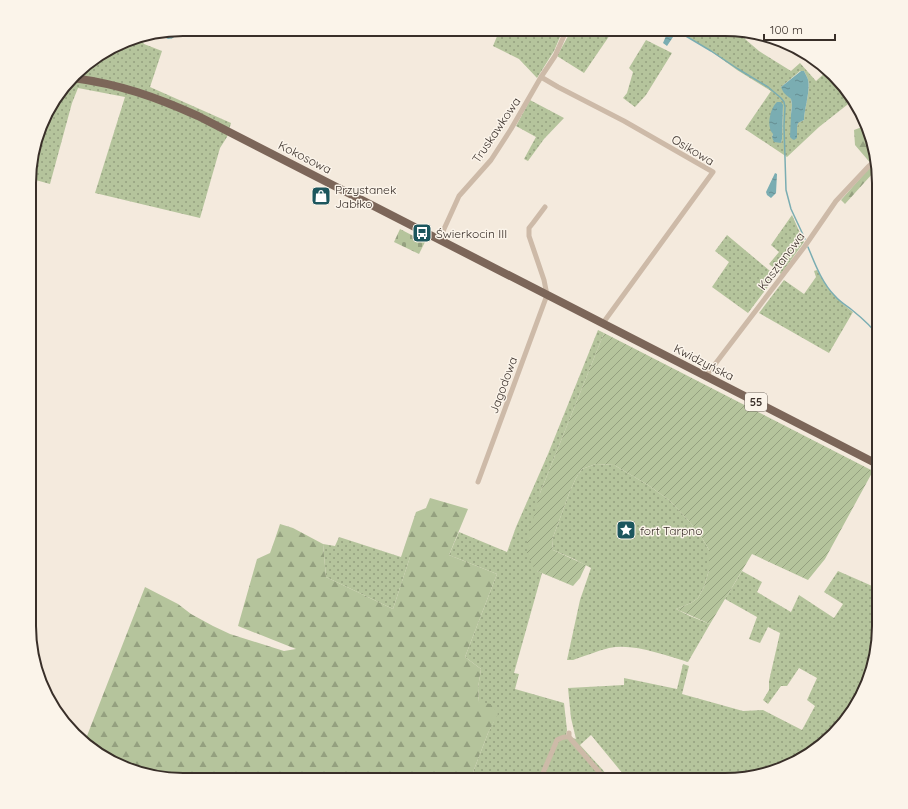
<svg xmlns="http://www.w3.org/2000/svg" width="908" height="809" font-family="Quicksand,sans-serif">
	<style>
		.grass { fill: url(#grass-dots); fill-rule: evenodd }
		.forest { fill: url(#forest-firs) }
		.cemetery { fill: url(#cemetery-stones) }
		.garden { fill: url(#garden-furrows) }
		.water { fill: url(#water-ripples) }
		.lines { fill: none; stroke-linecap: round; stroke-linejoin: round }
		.stream { stroke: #7aadb2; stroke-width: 1.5 }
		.street { stroke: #cdbaa8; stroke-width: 5 }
		.primary { stroke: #7c6659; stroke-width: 8 }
		.labels { text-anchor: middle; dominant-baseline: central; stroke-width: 3; stroke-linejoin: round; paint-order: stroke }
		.shield { fill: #fbf4ea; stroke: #736a63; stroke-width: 1 }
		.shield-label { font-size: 11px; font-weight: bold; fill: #392f29 }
		.street-label { font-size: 12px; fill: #392f29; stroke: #fbf4ea }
		.poi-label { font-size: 12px; fill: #392f29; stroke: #fbf4ea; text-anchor: start }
		.rim { fill: none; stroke: #392f29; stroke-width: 2 }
	</style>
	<defs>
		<pattern id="grass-dots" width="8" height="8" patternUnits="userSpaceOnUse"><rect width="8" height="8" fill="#b5c49c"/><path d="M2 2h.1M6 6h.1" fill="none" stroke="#94a07f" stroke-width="1.8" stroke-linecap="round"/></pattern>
		<pattern id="forest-firs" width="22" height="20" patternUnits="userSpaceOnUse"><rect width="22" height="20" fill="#b5c49c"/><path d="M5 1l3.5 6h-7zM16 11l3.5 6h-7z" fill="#94a07f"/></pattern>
		<pattern id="cemetery-stones" width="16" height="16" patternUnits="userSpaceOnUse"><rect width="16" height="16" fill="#b5c49c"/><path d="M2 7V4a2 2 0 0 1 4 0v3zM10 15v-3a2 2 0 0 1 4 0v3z" fill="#94a07f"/></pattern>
		<pattern id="garden-furrows" width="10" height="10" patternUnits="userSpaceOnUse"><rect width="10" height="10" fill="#b5c49c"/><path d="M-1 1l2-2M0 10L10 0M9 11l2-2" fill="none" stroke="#94a07f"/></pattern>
		<pattern id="water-ripples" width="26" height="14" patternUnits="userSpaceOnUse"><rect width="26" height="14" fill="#7aadb2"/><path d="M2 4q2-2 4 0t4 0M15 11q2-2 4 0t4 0" fill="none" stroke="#658d91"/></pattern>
	</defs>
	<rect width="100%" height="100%" fill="#f4eadd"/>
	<!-- grass -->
	<path class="grass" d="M 500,29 L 563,29 L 563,30 L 554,51 L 537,78 L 519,59 L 493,46 Z
		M 572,29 L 614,29 L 584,73 L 557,56 Z
		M 673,29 L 735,29 L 749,33 L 745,39 L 759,51 L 791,71 L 800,63 L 816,81 L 827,71 L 841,81 L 852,101 L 819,127 L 787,157 L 745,129 L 771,91 L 737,70 L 708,49 ZM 800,71 L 804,71 C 805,73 806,75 807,77 C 812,87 804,108 804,120 L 798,123 L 797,127 L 797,138 L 791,114 L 792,105 L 791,99 L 781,87 ZM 783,105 L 782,139 L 781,143 L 772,137 Z
		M 139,36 L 144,44 L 162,51 L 150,87 L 231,123 L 227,137 L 220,148 L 200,218 L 95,193 L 125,97 L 78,88 L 72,103 L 50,184 L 32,179 L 32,154 L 50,106 L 82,67 L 134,37 Z
		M 646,40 L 672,53 L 646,95 L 635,107 L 623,98 L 627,93 L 633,72 L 629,68 Z
		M 530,100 L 564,118 L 544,139 L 528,161 L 524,159 L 536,137 L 516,126 Z
		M 792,215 L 804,242 L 781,274 L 769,264 L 779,252 L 771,245 Z
		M 727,235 L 776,276 L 748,313 L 712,287 L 729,262 L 715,251 Z
		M 817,270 C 828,290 835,298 853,312 L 829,353 L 759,313 L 784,280 L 804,294 L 816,277 L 814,271 Z
		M 598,330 L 604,333 L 540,493 L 537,571 L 542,573 L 514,673 L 519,674 L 515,689 L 564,703 L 567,730 L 566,736 L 576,739 L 571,718 L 568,688 L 624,685 L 624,678 L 677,689 L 683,664 L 689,666 L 682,694 L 743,711 L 763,710 L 802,730 L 815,706 L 807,700 L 817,678 L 799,668 L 787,686 L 781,686 L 768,704 L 763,700 L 769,690 L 769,681 L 780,633 L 768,627 L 760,643 L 749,639 L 757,617 L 725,599 L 742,571 L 762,582 L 757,592 L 791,612 L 799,595 L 834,618 L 843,604 L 824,592 L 838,571 L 879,589 L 879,626 L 863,694 L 827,742 L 783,768 L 734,780 L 628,780 L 591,735 L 580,745 L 602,769 L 611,780 L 470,780 L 488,733 L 494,721 L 479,702 L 478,688 L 481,669 L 465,657 L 497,574 L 449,555 L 459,532 L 507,552 L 516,527 L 548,454 Z
		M 596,464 L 614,465 L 648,485 L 669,500 L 689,521 L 702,538 L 709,550 L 709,570 L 704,587 L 698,598 L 691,603 L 676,609 L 690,616 L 710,624 L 688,662 C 663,655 634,643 609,648 C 597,651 585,656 573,660 L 567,660 L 580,600 L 591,568 L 574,559 L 553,550 L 552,540 L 570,491 L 576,478 L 582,469 Z
		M 339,537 L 401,557 L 410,557 L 393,609 L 326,577 L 323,544 L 335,546 Z
		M 33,650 L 56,709 L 41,684 Z"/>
	<!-- forest -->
	<path class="forest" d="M 867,125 L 878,170 L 873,173 L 845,204 L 841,200 L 872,165 L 855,145 L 854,130 Z
		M 430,498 L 468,509 L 449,555 L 497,574 L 465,657 L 481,669 L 478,688 L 479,702 L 491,704 L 498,714 L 488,733 L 470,780 L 183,780 L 115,764 L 85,741 L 145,587 L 178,604 L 191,614 L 213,626 L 230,634 L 284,651 L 296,649 L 238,626 L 257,559 L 270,553 L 275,539 L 280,524 L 293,528 L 323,544 L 326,577 L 393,609 L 410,557 L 401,557 L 416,512 L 426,508 Z"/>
	<!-- cemetery -->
	<path class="cemetery" d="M 400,229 L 425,242 L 419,254 L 394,242 Z"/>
	<!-- garden -->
	<path class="garden" d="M 604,333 L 873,471 L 825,559 L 808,580 L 752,554 L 710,624 L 676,609 L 691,603 L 698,598 L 704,587 L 709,570 L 709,550 L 702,538 L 689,521 L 669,500 L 648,485 L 614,465 L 596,464 L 582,469 L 576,478 L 570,491 L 552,540 L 553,550 L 586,565 L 580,578 L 573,586 L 537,571 L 527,556 L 527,542 L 540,493 Z"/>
	<!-- water -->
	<path class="water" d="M 178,30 C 176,36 174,39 168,39 L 164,37 L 162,33 Z
		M 668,31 L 674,33 L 675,34 L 667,46 L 663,43 Z
		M 801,71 L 804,71 C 805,73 806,75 807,77 C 812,86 804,109 804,120 L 798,123 L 797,127 L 797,138 L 794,140 L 792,139 L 790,137 L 791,114 L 792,105 L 791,99 C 786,95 783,93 781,87 Z
		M 777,102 L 781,102 L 783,105 L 782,139 L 781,143 L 774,142 L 772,137 L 773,134 C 766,127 770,108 777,102 Z
		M 775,173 L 777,174 L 776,193 L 771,198 L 767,195 L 766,192 Z"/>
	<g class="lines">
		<!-- stream -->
		<path class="stream" d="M 674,29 L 711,51 L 738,69 L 768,87 L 781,98 L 784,102 L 785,107 L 784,126 L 786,190 L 791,209 L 805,239
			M 808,247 C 815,264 822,283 835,296 C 840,302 847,306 852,310 C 862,318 872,327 879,337"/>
		<!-- street -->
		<path class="street" d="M 541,77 L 558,87 L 624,121 L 713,172 L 603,323
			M 439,240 L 459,196 L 491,160 L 511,129 L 541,77 L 555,56 L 567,29
			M 706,376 L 805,246 L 836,201 L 868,167 L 876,160
			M 478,482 L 547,295 L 544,280 L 529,236 L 529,228 L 533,223 L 545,207
			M 569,733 L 569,737 L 606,780
			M 540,780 L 557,740 C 561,738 564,736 569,737"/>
		<!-- primary -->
		<path class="primary" d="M 73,78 C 119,84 156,97 198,116 L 879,465"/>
	</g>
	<!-- icons -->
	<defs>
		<symbol id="shop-square" viewBox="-11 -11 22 22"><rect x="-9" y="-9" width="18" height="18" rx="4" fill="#1c565d" stroke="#fbf4ea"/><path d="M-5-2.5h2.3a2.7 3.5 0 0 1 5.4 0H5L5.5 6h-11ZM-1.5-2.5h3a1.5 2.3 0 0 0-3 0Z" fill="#fff"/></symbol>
		<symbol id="bus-square" viewBox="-11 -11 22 22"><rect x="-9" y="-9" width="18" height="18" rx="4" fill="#1c565d" stroke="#fbf4ea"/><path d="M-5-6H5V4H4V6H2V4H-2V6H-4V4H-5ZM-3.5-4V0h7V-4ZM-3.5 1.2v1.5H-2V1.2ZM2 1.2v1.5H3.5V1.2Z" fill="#fff"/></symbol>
		<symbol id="sight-square" viewBox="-11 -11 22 22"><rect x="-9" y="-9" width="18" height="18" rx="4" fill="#1c565d" stroke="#fbf4ea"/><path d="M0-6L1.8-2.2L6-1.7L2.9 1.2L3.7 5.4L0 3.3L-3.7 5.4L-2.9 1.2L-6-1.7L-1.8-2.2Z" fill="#fff"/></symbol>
	</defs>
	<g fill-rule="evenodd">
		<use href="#shop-square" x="310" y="185" width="22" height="22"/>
		<use href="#bus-square" x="411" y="222" width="22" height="22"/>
		<use href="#sight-square" x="615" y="519" width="22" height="22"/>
	</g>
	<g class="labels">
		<!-- shield labels -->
		<rect class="shield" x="745" y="393" width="22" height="18" rx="3"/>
		<g class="shield-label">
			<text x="756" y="402">55</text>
		</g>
		<!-- street labels -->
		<g class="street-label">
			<text transform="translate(496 130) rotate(-56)">Truskawkowa</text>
			<text transform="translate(693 150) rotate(31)">Osikowa</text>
			<text transform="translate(305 157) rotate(27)">Kokosowa</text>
			<text transform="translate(781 261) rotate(-53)">Kasztanowa</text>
			<text transform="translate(704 362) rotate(27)">Kwidzyńska</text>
			<text transform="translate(503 385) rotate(-70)">Jagodowa</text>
		</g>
		<!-- poi labels -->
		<g class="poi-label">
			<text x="335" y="189">Przystanek<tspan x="335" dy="14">Jabłko</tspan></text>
			<text x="436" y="233">Świerkocin III</text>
			<text x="640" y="530">fort Tarpno</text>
		</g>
	</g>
	<!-- crop -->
	<path d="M0 0H908V809H0ZM183 36H725A147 147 0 0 1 872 183V626A147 147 0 0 1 725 773H183A147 147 0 0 1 36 626V183A147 147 0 0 1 183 36Z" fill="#fbf4ea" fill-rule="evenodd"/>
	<path class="rim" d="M183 36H725A147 147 0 0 1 872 183V626A147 147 0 0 1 725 773H183A147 147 0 0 1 36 626V183A147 147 0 0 1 183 36Z"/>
	<!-- scale -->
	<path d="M764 34v6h71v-6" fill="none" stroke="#392f29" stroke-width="2"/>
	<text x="770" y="34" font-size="12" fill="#392f29" stroke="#fbf4ea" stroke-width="3" paint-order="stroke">100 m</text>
</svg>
